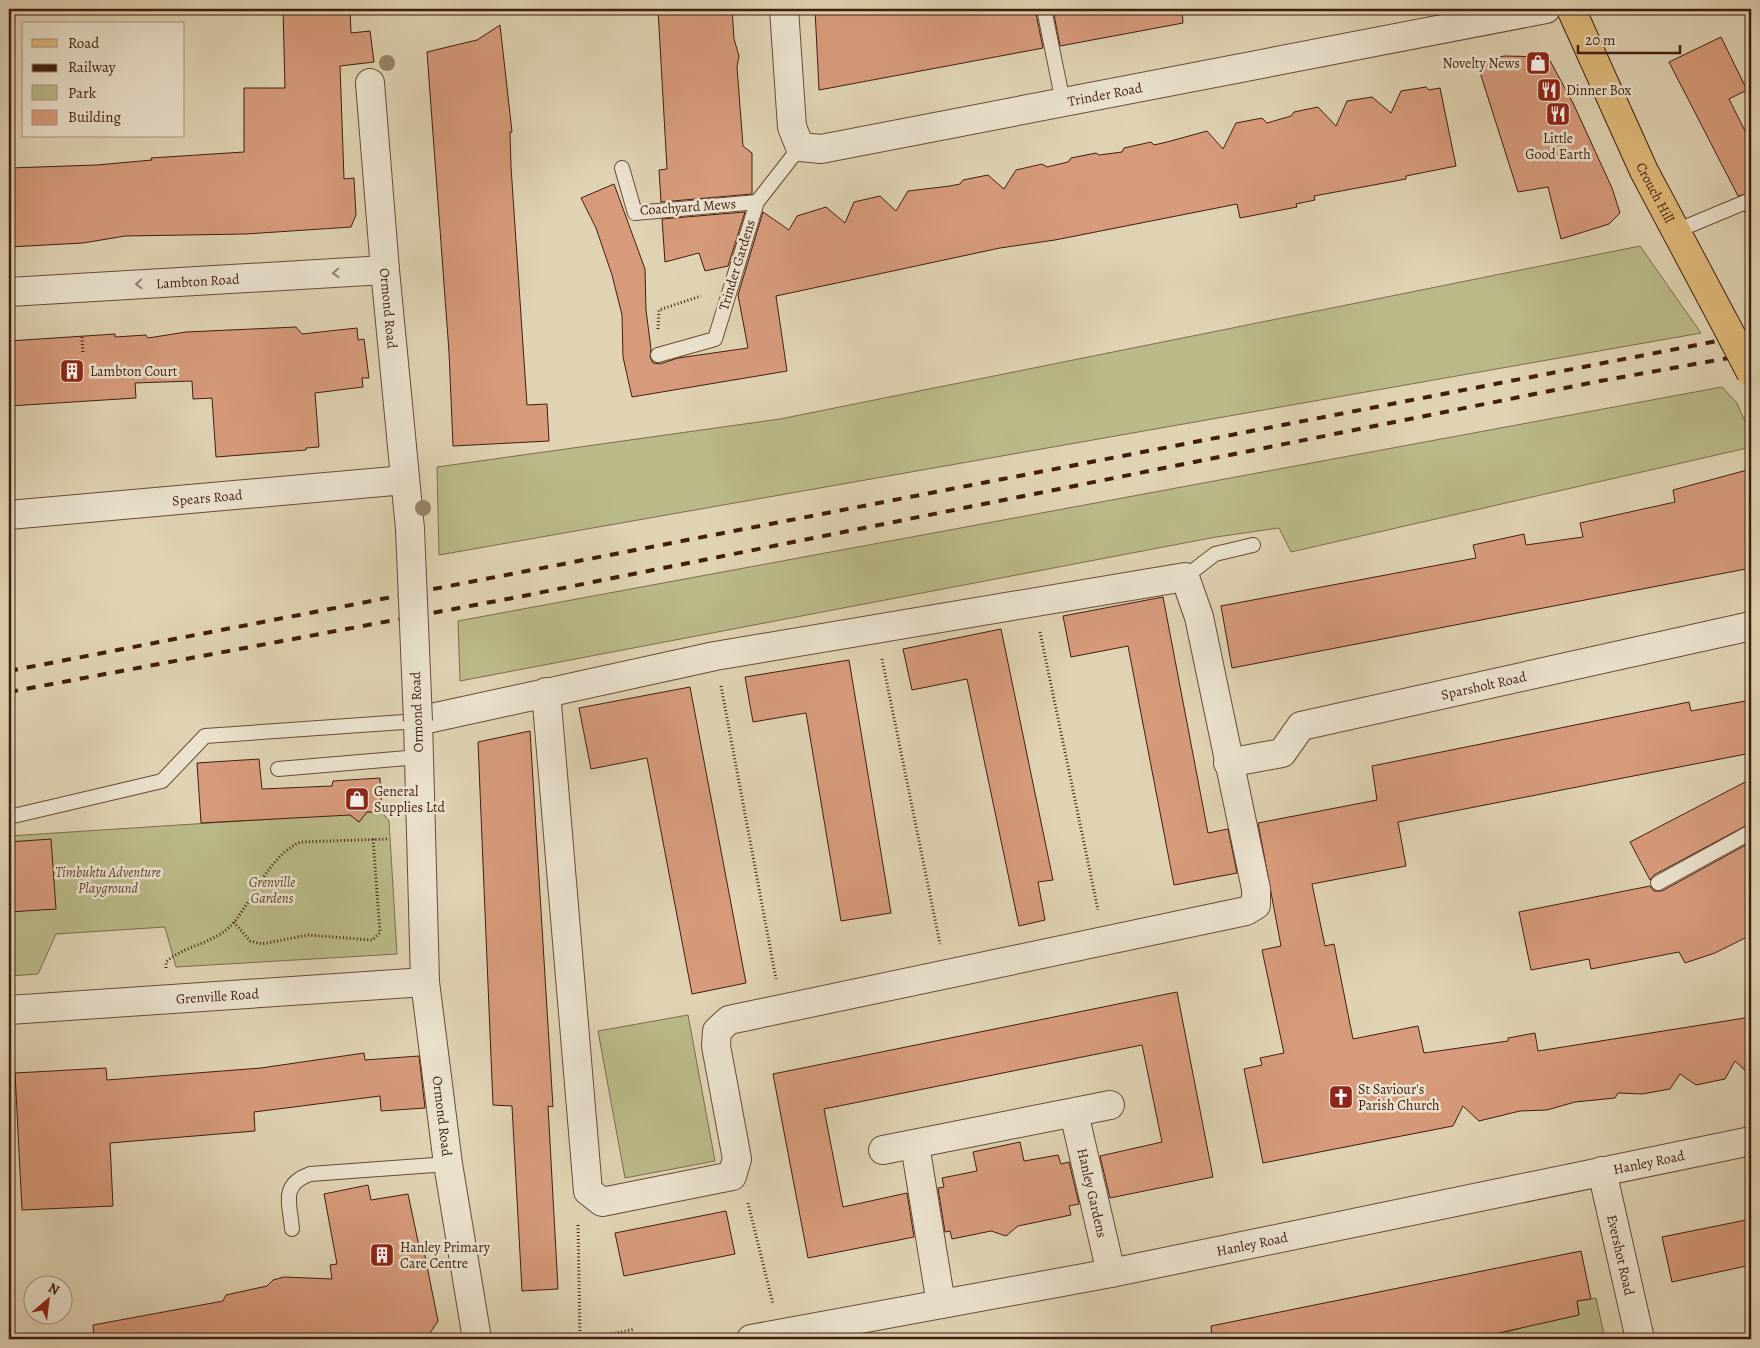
<svg xmlns="http://www.w3.org/2000/svg" width="1760" height="1348" font-family="Alegreya,serif">
	<style>
		.green { fill: #baba88; stroke: #7d6c4c }
		.building { fill: #d79b7b; stroke: #401d0f }
		.lines { fill: none; stroke-linecap: round; stroke-linejoin: round }
		.service-casing { stroke: #684a38; stroke-width: 16 }
		.minor-casing { stroke: #684a38; stroke-width: 30 }
		.tertiary-casing { stroke: #684a38; stroke-width: 30 }
		.primary-casing { stroke: #401d0f; stroke-width: 30 }
		.path { stroke: #401d0f; stroke-width: 3; stroke-dasharray: 1 2.5; stroke-linecap: butt }
		.service { stroke: #ebe2ce; stroke-width: 14 }
		.minor { stroke: #ebe2ce; stroke-width: 28 }
		.tertiary { stroke: #ebe2ce; stroke-width: 28 }
		.primary { stroke: #e0ba7a; stroke-width: 28 }
		.rail { stroke: #401d0f; stroke-width: 4; stroke-dasharray: 9 9; stroke-linecap: butt }
		.minor-bridge-casing { stroke: #684a38; stroke-width: 30; stroke-linecap: butt }
		.primary-bridge-casing { stroke: #401d0f; stroke-width: 30; stroke-linecap: butt }
		.minor-bridge { stroke: #ebe2ce; stroke-width: 28 }
		.primary-bridge { stroke: #e0ba7a; stroke-width: 28 }
		.tree { fill: #988469 }
		.oneway { stroke: #96806e }
		.labels { text-anchor: middle; dominant-baseline: central; stroke-width: 5; stroke-linejoin: round; paint-order: stroke }
		.poi-label { font-size: 14px; fill: #401d0f; stroke: #ebe2ce; text-anchor: start }
		.street-label { font-size: 14px; fill: #401d0f; stroke: #ebe2ce }
		.park-label { font-size: 14px; font-style: italic; fill: #5e442d; stroke: #ebe2ce }
	</style>
	<rect width="100%" height="100%" fill="#e0d3b3"/>
	<filter id="stains"><feTurbulence type="fractalNoise" baseFrequency=".004" numOctaves="4"/><feColorMatrix values="0 0 0 0 .2 0 0 0 0 .09 0 0 0 0 .02 0 0 0 .5 -.17"/></filter>
	<radialGradient id="worn" r=".72"><stop offset=".6" stop-color="#630" stop-opacity="0"/><stop offset="1" stop-color="#630" stop-opacity=".3"/></radialGradient>
	<!-- green -->
	<path class="green" d="M 1640,246 L 1701,333 L 439,555 L 437,467 L 780,419 Z
		M 1722,387 L 1737,403 L 1749,431 L 1747,448 L 1291,552 L 1279,528 L 1216,537 L 460,681 L 458,621 Z
		M 367,812 L 382,812 L 389,821 L 397,954 L 176,967 L 165,927 L 56,934 L 38,974 L 9,976 L 9,836 L 349,814 L 359,822 Z
		M 688,1015 L 715,1161 L 625,1178 L 598,1031 Z
		M 1596,1298 L 1605,1339 L 1471,1339 L 1468,1324 L 1507,1332 L 1522,1328 L 1519,1314 C 1547,1321 1551,1321 1579,1315 L 1577,1301 Z"/>
	<!-- building -->
	<path class="building" d="M 283,9 L 350,9 L 351,33 L 370,31 L 374,62 L 340,66 L 344,179 L 354,178 L 356,215 L 351,227 L 246,234 L 125,236 L 83,243 L 9,247 L 9,168 L 97,165 L 152,160 L 151,158 L 244,152 L 244,88 L 285,88 Z
		M 658,9 L 732,9 L 734,39 L 739,56 L 737,67 L 743,146 L 752,153 L 752,194 L 661,202 L 659,170 L 667,169 Z
		M 815,9 L 1035,9 L 1043,48 L 819,90 Z
		M 1053,9 L 1182,9 L 1183,23 L 1060,46 Z
		M 500,25 L 512,132 L 510,132 L 511,167 L 527,405 L 547,404 L 549,441 L 453,446 L 449,352 L 427,52 L 477,40 Z
		M 1721,37 L 1747,90 L 1729,99 L 1751,143 L 1751,193 L 1738,196 L 1669,62 Z
		M 1504,56 L 1548,57 L 1573,103 L 1612,188 L 1620,213 L 1609,224 L 1561,239 L 1548,187 L 1518,192 L 1477,63 Z
		M 1426,87 L 1429,90 L 1440,88 L 1456,166 L 1406,176 L 1406,179 L 1314,196 L 1315,200 L 1296,204 L 1297,207 L 1240,218 L 1237,204 L 1055,240 L 1000,248 L 776,296 L 787,371 L 632,397 L 623,357 L 622,315 L 612,275 L 596,228 L 581,198 L 614,184 L 645,269 L 646,310 L 651,349 L 650,357 L 653,363 L 660,364 L 678,358 L 748,348 L 738,295 L 763,212 L 789,230 L 797,216 L 826,207 L 845,223 L 854,202 L 880,196 L 896,211 L 908,191 L 950,186 L 960,184 L 963,180 L 988,175 L 1004,189 L 1016,170 L 1042,164 L 1047,167 L 1068,162 L 1071,158 L 1096,153 L 1099,155 L 1122,152 L 1124,148 L 1151,142 L 1154,145 L 1167,142 L 1207,131 L 1223,149 L 1236,123 L 1262,118 L 1267,123 L 1291,116 L 1294,112 L 1318,107 L 1336,126 L 1347,101 L 1372,97 L 1391,113 L 1401,91 Z
		M 745,212 L 728,266 L 705,271 L 699,253 L 665,262 L 662,219 Z
		M 296,327 L 302,334 L 357,328 L 358,340 L 364,339 L 369,378 L 362,378 L 363,387 L 315,393 L 319,447 L 306,448 L 306,450 L 216,457 L 212,398 L 193,399 L 192,381 L 135,383 L 136,398 L 9,406 L 9,341 L 115,334 L 115,337 L 146,335 L 148,338 L 186,332 Z
		M 1751,469 L 1751,568 L 1232,668 L 1221,606 L 1476,558 L 1473,545 L 1524,534 L 1526,545 L 1583,537 L 1580,523 L 1675,502 L 1673,490 Z
		M 1163,597 L 1208,833 L 1228,829 L 1237,873 L 1174,885 L 1128,646 L 1071,657 L 1063,616 Z
		M 1001,629 L 1053,880 L 1038,882 L 1045,920 L 1019,926 L 967,679 L 912,690 L 903,649 Z
		M 849,660 L 891,913 L 841,921 L 806,713 L 753,722 L 745,677 Z
		M 690,687 L 746,983 L 692,994 L 647,758 L 591,769 L 579,708 Z
		M 1751,700 L 1751,753 L 1398,822 L 1406,866 L 1312,884 L 1325,946 L 1334,944 L 1353,1039 L 1418,1026 L 1424,1053 L 1508,1041 L 1508,1038 L 1535,1033 L 1538,1051 L 1751,1017 L 1751,1076 L 1735,1061 L 1725,1079 L 1696,1085 L 1680,1074 L 1670,1089 L 1642,1094 L 1618,1093 L 1615,1098 L 1575,1102 L 1547,1110 L 1520,1111 L 1479,1121 L 1463,1106 L 1453,1126 L 1263,1163 L 1244,1069 L 1262,1065 L 1260,1058 L 1284,1053 L 1262,950 L 1281,946 L 1258,823 L 1377,800 L 1372,766 L 1689,702 L 1691,711 Z
		M 530,731 L 553,1107 L 548,1106 L 558,1289 L 522,1291 L 512,1106 L 493,1105 L 478,742 Z
		M 259,759 L 262,789 L 332,786 L 333,781 L 380,778 L 382,812 L 367,812 L 359,822 L 350,815 L 201,823 L 197,763 Z
		M 1751,779 L 1751,823 L 1654,875 L 1650,880 L 1630,842 Z
		M 51,839 L 56,909 L 9,912 L 9,842 Z
		M 1751,842 L 1751,935 L 1715,953 L 1685,963 L 1679,952 L 1591,969 L 1589,959 L 1531,970 L 1519,912 L 1650,886 L 1654,891 L 1662,891 Z
		M 1177,992 L 1213,1177 L 1110,1198 L 1100,1156 L 1162,1142 L 1142,1045 L 824,1109 L 843,1207 L 907,1193 L 914,1237 L 808,1258 L 773,1074 Z
		M 364,1053 L 365,1060 L 419,1056 L 425,1108 L 381,1111 L 380,1096 L 254,1112 L 255,1131 L 110,1143 L 113,1206 L 22,1210 L 15,1073 L 106,1068 L 107,1080 L 261,1068 Z
		M 1020,1142 L 1024,1161 L 1058,1155 L 1061,1164 L 1069,1162 L 1079,1204 L 1069,1206 L 1071,1215 L 1018,1226 L 1006,1236 L 991,1231 L 952,1239 L 950,1231 L 945,1232 L 938,1188 L 944,1187 L 942,1178 L 977,1171 L 973,1152 Z
		M 368,1185 L 371,1200 L 408,1194 L 419,1246 L 423,1246 L 438,1321 L 426,1339 L 94,1339 L 93,1325 L 223,1301 L 226,1295 L 267,1286 L 273,1280 L 284,1277 L 332,1279 L 330,1265 L 337,1264 L 324,1194 Z
		M 726,1211 L 735,1254 L 624,1276 L 615,1233 Z
		M 1751,1219 L 1751,1265 L 1672,1282 L 1662,1237 Z
		M 1581,1251 L 1591,1299 L 1577,1301 L 1579,1315 L 1472,1339 L 1212,1339 L 1211,1326 Z"/>
	<g class="lines">
		<defs>
			<path id="service" d="M 1044,9 L 1063,102
				M 622,168 L 635,213 L 757,202
				M 1676,231 L 1748,201 L 1751,208
				M 658,355 L 715,339 L 757,202 L 800,147
				M 1185,577 L 1215,554 L 1253,545
				M 278,769 L 419,757
				M 9,817 L 162,781 L 205,736 L 418,721
				M 1658,883 L 1751,832
				M 292,1229 C 290,1203 280,1185 310,1174 L 448,1164"/>
			<g id="minor">
				<path id="s1" d="M 784,9 L 792,127 L 800,147 L 821,149 L 1546,9"/>
				<path id="s2" d="M 370,83 L 385,270 L 410,529"/>
				<path id="s3" d="M 9,292 L 385,270"/>
				<path id="s4" d="M 9,515 L 405,480"/>
				<path id="s5" d="M 1228,763 L 1282,753 L 1301,726 L 1751,626"/>
				<path id="s6" d="M 9,1010 L 425,982"/>
				<path id="s7" d="M 1074,1113 L 1111,1273"/>
				<path d="M 915,1145 L 941,1304"/>
				<path d="M 883,1150 L 1110,1105"/>
				<path id="s8" d="M 1602,1171 L 1640,1339"/>
				<path d="M 477,1339 L 448,1164 L 425,982 L 418,721 L 715,656 L 1185,577 L 1199,617 L 1256,889 L 1256,905 L 1246,911 L 729,1020 L 717,1031 L 716,1046 L 737,1159 L 732,1176 L 602,1202 L 588,1191 L 546,692"/>
			</g>
			<g id="tertiary">
				<path id="s9" d="M 751,1339 L 1111,1273 L 1751,1141"/>
			</g>
			<g id="primary">
				<path id="s10" d="M 1571,9 L 1644,171 L 1727,327"/>
			</g>
		</defs>
		<!-- service casing -->
		<use href="#service" class="service-casing"/>
		<!-- minor casing -->
		<use href="#minor" class="minor-casing"/>
		<!-- tertiary casing -->
		<use href="#tertiary" class="tertiary-casing"/>
		<!-- primary casing -->
		<use href="#primary" class="primary-casing"/>
		<!-- path -->
		<path class="path" d="M 658,329 L 659,310 L 701,296
			M 82,337 L 83,354
			M 1040,632 L 1098,910
			M 882,659 L 940,944
			M 721,686 L 776,979
			M 234,922 L 250,941 L 262,944 L 308,935 L 372,940 L 380,933 L 373,839
			M 166,968 L 166,962 C 186,944 217,944 235,921 C 256,894 268,858 300,842 L 389,839
			M 748,1203 L 773,1304
			M 578,1225 L 580,1339
			M 587,1339 L 635,1329"/>
		<!-- service -->
		<use href="#service" class="service"/>
		<!-- minor -->
		<use href="#minor" class="minor"/>
		<!-- tertiary -->
		<use href="#tertiary" class="tertiary"/>
		<!-- primary -->
		<use href="#primary" class="primary"/>
		<!-- rail -->
		<path class="rail" d="M 9,671 L 1733,338
			M 9,692 L 518,597 L 1600,381 L 1751,354"/>
		<defs>
			<path id="minor-bridge" d="M 410,529 L 418,721"/>
			<path id="primary-bridge" d="M 1727,327 L 1751,373"/>
		</defs>
		<!-- minor-bridge casing -->
		<use href="#minor-bridge" class="minor-bridge-casing"/>
		<!-- primary-bridge casing -->
		<use href="#primary-bridge" class="primary-bridge-casing"/>
		<!-- minor-bridge -->
		<use href="#minor-bridge" class="minor-bridge"/>
		<!-- primary-bridge -->
		<use href="#primary-bridge" class="primary-bridge"/>
	</g>
	<!-- trees -->
	<g class="tree">
		<circle cx="387" cy="63" r="8"/>
		<circle cx="423" cy="508" r="8"/>
	</g>
	<!-- one-way arrows -->
	<defs><path id="oneway-chevron" d="M-2-3.5L2.5 0L-2 3.5" fill="none" stroke-width="1.6" stroke-linecap="round" stroke-linejoin="round" transform="scale(1.25)"/></defs>
	<g class="oneway">
		<use href="#oneway-chevron" transform="translate(336 273) rotate(177)"/>
		<use href="#oneway-chevron" transform="translate(139 284) rotate(177)"/>
	</g>
	<!-- icons -->
	<defs>
		<symbol id="shop-square" viewBox="-11 -11 22 22"><rect x="-9" y="-9" width="18" height="18" rx="4" fill="#8f2418" stroke="#ebe2ce"/><path d="M-5-2.5h2.3a2.7 3.5 0 0 1 5.4 0H5L5.5 6h-11ZM-1.5-2.5h3a1.5 2.3 0 0 0-3 0Z" fill="#fff"/></symbol>
		<symbol id="restaurant-square" viewBox="-11 -11 22 22"><rect x="-9" y="-9" width="18" height="18" rx="4" fill="#8f2418" stroke="#ebe2ce"/><path d="M-5-6h1v4h1v-4h1v4h1v-4h1v5L-1.5 .5V6h-2V.5L-5-1ZM5-6V6H3V1.5H1.5Q1.5-4 5-6Z" fill="#fff"/></symbol>
		<symbol id="building-square" viewBox="-11 -11 22 22"><rect x="-9" y="-9" width="18" height="18" rx="4" fill="#8f2418" stroke="#ebe2ce"/><path d="M-4-6H4V6H1V3H-1V6H-4ZM-2.5-4.3h1.7v1.8h-1.7ZM.8-4.3h1.7v1.8H.8ZM-2.5-1h1.7V.8h-1.7ZM.8-1h1.7V.8H.8Z" fill="#fff"/></symbol>
		<symbol id="church-square" viewBox="-11 -11 22 22"><rect x="-9" y="-9" width="18" height="18" rx="4" fill="#8f2418" stroke="#ebe2ce"/><path d="M-1.2-6h2.4v3.5h3.3v2.4h-3.3V6h-2.4V-.1h-3.3v-2.4h3.3Z" fill="#fff"/></symbol>
	</defs>
	<g fill-rule="evenodd">
		<use href="#shop-square" x="1524" y="49" width="28" height="28"/>
		<use href="#restaurant-square" x="1535" y="76" width="28" height="28"/>
		<use href="#restaurant-square" x="1544" y="100" width="28" height="28"/>
		<use href="#building-square" x="58" y="357" width="28" height="28"/>
		<use href="#shop-square" x="343" y="785" width="28" height="28"/>
		<use href="#church-square" x="1327" y="1083" width="28" height="28"/>
		<use href="#building-square" x="368" y="1241" width="28" height="28"/>
	</g>
	<g class="labels">
		<!-- poi labels -->
		<g class="poi-label">
			<text x="1520" y="63" text-anchor="end">Novelty News</text>
			<text x="1566" y="90">Dinner Box</text>
			<text x="1558" y="138" text-anchor="middle">Little<tspan x="1558" dy="16">Good Earth</tspan></text>
			<text x="90" y="371">Lambton Court</text>
			<text x="374" y="791">General<tspan x="374" dy="16">Supplies Ltd</tspan></text>
			<text x="1358" y="1089">St Saviour's<tspan x="1358" dy="16">Parish Church</tspan></text>
			<text x="400" y="1247">Hanley Primary<tspan x="400" dy="16">Care Centre</tspan></text>
		</g>
		<!-- street labels -->
		<g class="street-label">
			<text stroke="none"><textPath href="#s1" startOffset="450">Trinder Road</textPath></text>
			<text stroke="none"><textPath href="#s10" startOffset="202">Crouch Hill</textPath></text>
			<text transform="translate(688 207) rotate(-4)">Coachyard Mews</text>
			<text transform="translate(737 265) rotate(-73)">Trinder Gardens</text>
			<text stroke="none"><textPath href="#s3" startOffset="189">Lambton Road</textPath></text>
			<text stroke="none"><textPath href="#s2" startOffset="226">Ormond Road</textPath></text>
			<text stroke="none"><textPath href="#s4" startOffset="199">Spears Road</textPath></text>
			<text stroke="none"><textPath href="#s5" startOffset="275">Sparsholt Road</textPath></text>
			<text transform="translate(417 712) rotate(-92)">Ormond Road</text>
			<text stroke="none"><textPath href="#s6" startOffset="209">Grenville Road</textPath></text>
			<text transform="translate(442 1116) rotate(83)">Ormond Road</text>
			<text stroke="none"><textPath href="#s9" startOffset="915">Hanley Road</textPath></text>
			<text stroke="none"><textPath href="#s7" startOffset="82">Hanley Gardens</textPath></text>
			<text stroke="none"><textPath href="#s9" startOffset="510">Hanley Road</textPath></text>
			<text stroke="none"><textPath href="#s8" startOffset="86">Evershot Road</textPath></text>
		</g>
		<!-- park labels -->
		<g class="park-label">
			<text x="108" y="872">Timbuktu Adventure<tspan x="108" dy="16">Playground</tspan></text>
			<text x="272" y="882">Grenville<tspan x="272" dy="16">Gardens</tspan></text>
		</g>
	</g>
	<!-- margin -->
	<rect width="1760" height="1348" fill="none" stroke="#e0d3b3" stroke-width="30"/>
	<rect x="10" y="10" width="1740" height="1328" fill="none" stroke="#401d0f" stroke-width="2.5"/>
	<rect x="15" y="15" width="1730" height="1318" fill="none" stroke="#401d0f"/>
	<!-- legend -->
	<rect x="22" y="22" width="162" height="115" fill="#ebe2ce" stroke="#a79382"/>
	<rect x="32" y="39" width="25" height="8" fill="#e0ba7a" stroke="#a79382"/>
	<text x="68" y="48" font-size="15" fill="#401d0f">Road</text>
	<rect x="32" y="64" width="25" height="8" fill="#401d0f" stroke="#a79382"/>
	<text x="68" y="72" font-size="15" fill="#401d0f">Railway</text>
	<rect x="32" y="85" width="25" height="15" fill="#baba88" stroke="#a79382"/>
	<text x="68" y="98" font-size="15" fill="#401d0f">Park</text>
	<rect x="32" y="110" width="25" height="15" fill="#d79b7b" stroke="#a79382"/>
	<text x="68" y="122" font-size="15" fill="#401d0f">Building</text>
	<!-- north arrow -->
	<g transform="translate(48 1300) rotate(28)"><circle r="24" fill="#ebe2ce" stroke="#a79382"/>
	<path d="M0-4L9 19L0 12L-9 19Z" fill="#8f2418"/>
	<text y="-8" font-size="14" font-weight="bold" text-anchor="middle" fill="#401d0f">N</text>
	</g>
	<!-- scale -->
	<path d="M1578 45v8h102v-8" fill="none" stroke="#401d0f" stroke-width="2.5"/>
	<text x="1585" y="45" font-size="15" fill="#401d0f" stroke="#ebe2ce" stroke-width="4" paint-order="stroke">20 m</text>
	<rect width="100%" height="100%" filter="url(#stains)"/>
	<rect width="100%" height="100%" fill="url(#worn)"/>
</svg>
